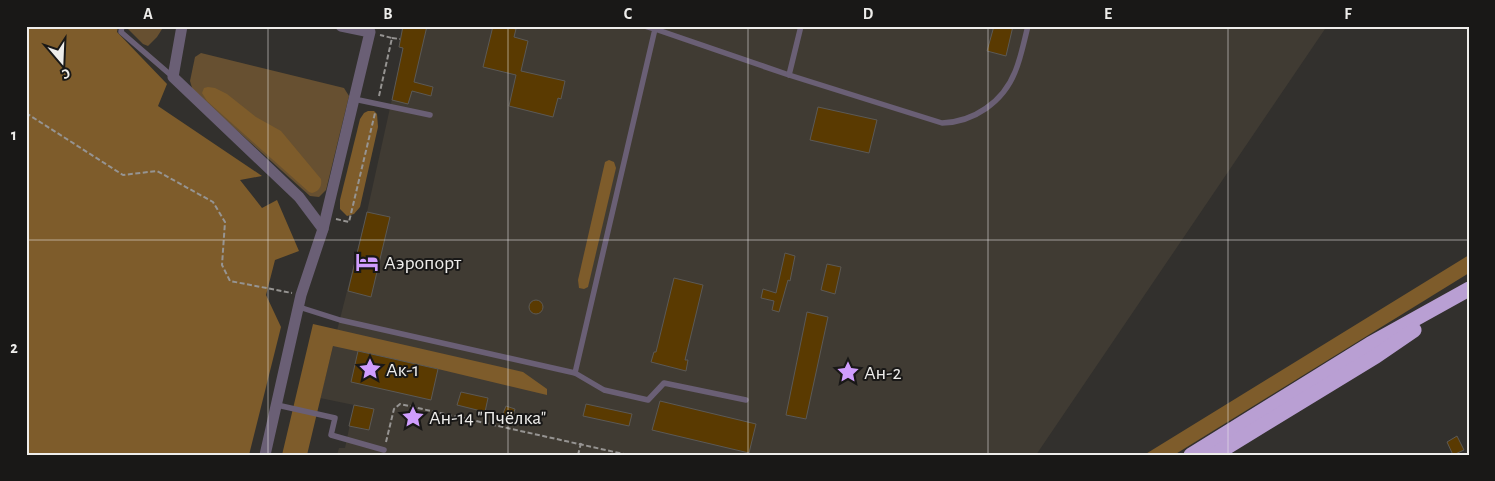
<svg xmlns="http://www.w3.org/2000/svg" width="1495" height="481" font-family="'Alegreya Sans',sans-serif">
  <rect width="100%" height="100%" fill="#32302d"/>
  <polygon fill="#403b33" points="409,26 1327,26 1036,455 337,455 339,448 345,448 354,405 320,398 367,212 403,49 399,47 403,30"/>
  <g fill="#675031">
    <polygon points="128,26 164,26 157,37 148,46 143,44 128,29"/>
    <polygon points="201,53 344,88 349,96 326,190 319,197 310,196 193,91 190,81 195,57"/>
  </g>
  <g fill="#7e5c2b">
    <polygon points="26,26 118,26 117,32 167,84 158,106 262,176 240,180 262,208 277,200 299,251 275,260 266,295 281,327 249,455 26,455"/>
    <path d="M208 87 215 88 227 94 256 117 281 131 321 179C322 186 320 191 312 193L309 192 207 101 202 93 204 88Z"/>
    <polygon points="368,111 374,111 377,114 378,127 360,207 354,214 347,216 340,209 340,200 360,119 364,113"/>
    <polygon points="609,160 614,162 616,168 588,287 584,289 579,288 578,280 605,162"/>
    <polygon points="1469,255 1469,273 1174,455 1144,455"/>
    <polygon points="313,324 523,372 547,389 547,395 438,369 333,346 307,455 282,455"/>
  </g>
  <g fill="#5a3a01" stroke="#5b5956">
    <polygon points="403,26 427,26 414,82 433,87 431,96 412,91 408,104 392,100 403,48 399,47"/>
    <polygon points="493,26 503,26 516,29 514,37 528,41 521,71 565,81 561,99 558,98 553,117 509,106 516,75 483,67"/>
    <polygon points="994,26 1013,26 1006,56 987,51"/>
    <polygon points="818,107 877,120 869,153 810,140"/>
    <polygon points="367,212 390,217 371,297 348,291"/>
    <polygon points="785,253 795,256 790,281 788,280 779,312 772,310 774,301 761,298 763,289 776,293"/>
    <polygon points="827,264 841,267 835,294 821,290"/>
    <polygon points="674,278 703,285 685,360 688,360 686,371 651,362 654,352 656,352"/>
    <circle cx="536" cy="307" r="7"/>
    <polygon points="807,312 828,317 806,419 786,415"/>
    <polygon points="358,351 438,369 431,400 351,382"/>
    <polygon points="461,392 488,398 485,412 457,405"/>
    <polygon points="660,401 756,424 749,453 652,430"/>
    <polygon points="586,404 632,414 629,426 583,416"/>
    <polygon points="354,405 374,409 369,430 349,426"/>
    <polygon points="506,406 515,409 511,422 501,418"/>
    <polygon points="1457,436 1464,450 1453,455 1447,442"/>
  </g>
  <g fill="none" stroke-linecap="round" stroke-linejoin="round">
    <g stroke="#969492" stroke-width="2" stroke-dasharray="5 2.5" stroke-linecap="butt">
      <polyline points="392,38 400,39"/>
      <polyline points="379,96 392,38 380,35"/>
      <polyline points="26,113 123,175 157,171 213,202 225,222 222,265 230,281 292,293"/>
      <polyline points="336,219 349,222 375,113"/>
      <polyline points="386,442 394,409 400,404 628,455"/>
      <polyline points="578,455 581,443"/>
    </g>
    <g stroke="#6a5f75" stroke-width="5.5">
      <polyline points="122,26 121,32 173,77"/>
      <polyline points="645,26 655,29 575,373 604,390 648,400 664,383 746,400"/>
      <path d="M656 26 655 29 789 75 942 123C974 122 1003 102 1015 72 1021 58 1024 41 1028 26"/>
      <polyline points="789,75 801,26"/>
      <polyline points="354,99 430,115"/>
      <polyline points="299,307 340,320 575,373"/>
      <polyline points="277,405 335,418 331,435 384,450"/>
    </g>
    <g stroke="#6a5f75" stroke-width="11">
      <polyline points="182,26 173,77 299,197 323,229"/>
      <polyline points="265,455 301,295 323,229 370,32 341,26"/>
    </g>
    <g stroke="#b99fd3" stroke-width="15">
      <polyline points="1191,455 1370,344 1469,289"/>
      <polyline points="1214,455 1376,356 1414,330"/>
    </g>
  </g>
  <path fill="none" stroke="#eeedeb" stroke-width="1" stroke-opacity="0.55" d="M268 26V455M508 26V455M748 26V455M988 26V455M1228 26V455M26 240H1469"/>
  <defs>
    <symbol id="hotel-bare" viewBox="-9 -9 18 18"><path d="M-6-4.5h1.5V1H6V5H4.5V3h-9V5H-6ZM-4 0a1.8 1.8 0 1 1 3.6 0ZM.5 0V-2.5h3Q6-2.5 6 0Z" fill="#d09dfe" stroke="#191817" stroke-width="2.5" paint-order="stroke"/></symbol>
    <symbol id="sight-bare" viewBox="-9 -9 18 18"><path d="M0-6L1.8-2.2L6-1.7L2.9 1.2L3.7 5.4L0 3.3L-3.7 5.4L-2.9 1.2L-6-1.7L-1.8-2.2Z" fill="#d09dfe" stroke="#191817" stroke-width="2.5" paint-order="stroke"/></symbol>
  </defs>
  <g fill-rule="evenodd">
    <use href="#hotel-bare" x="351" y="246" width="32" height="32"/>
    <use href="#sight-bare" x="354" y="353" width="32" height="32"/>
    <use href="#sight-bare" x="832" y="356" width="32" height="32"/>
    <use href="#sight-bare" x="397" y="401" width="32" height="32"/>
  </g>
  <g text-anchor="middle" stroke-width="4" stroke-linejoin="round" paint-order="stroke">
    <g font-size="20" fill="#eeedeb" stroke="#191817" text-anchor="start">
      <text x="384" y="269">Аэропорт</text>
      <text x="386" y="376">Ак-1</text>
      <text x="864" y="379">Ан-2</text>
      <text x="429" y="424">Ан-14 "Пчёлка"</text>
    </g>
  </g>
  <rect width="1495" height="481" fill="none" stroke="#191817" stroke-width="55"/>
  <g transform="translate(62 62) rotate(161)" stroke="#191817" stroke-width="4" paint-order="stroke">
  <path d="M0-4L9 19L0 12L-9 19Z" fill="#eeedeb"/>
  <text y="-8" font-size="14" font-weight="bold" text-anchor="middle" fill="#eeedeb">С</text>
  </g>
  <rect x="28" y="28" width="1440" height="426" fill="none" stroke="#eeedeb" stroke-width="2"/>
  <g font-size="16" text-anchor="middle" font-weight="bold" fill="#eeedeb">
    <text x="148" y="19">A</text>
    <text x="388" y="19">B</text>
    <text x="628" y="19">C</text>
    <text x="868" y="19">D</text>
    <text x="1108" y="19">E</text>
    <text x="1348" y="19">F</text>
    <text x="14" y="140">1</text>
    <text x="14" y="353">2</text>
  </g>
</svg>
